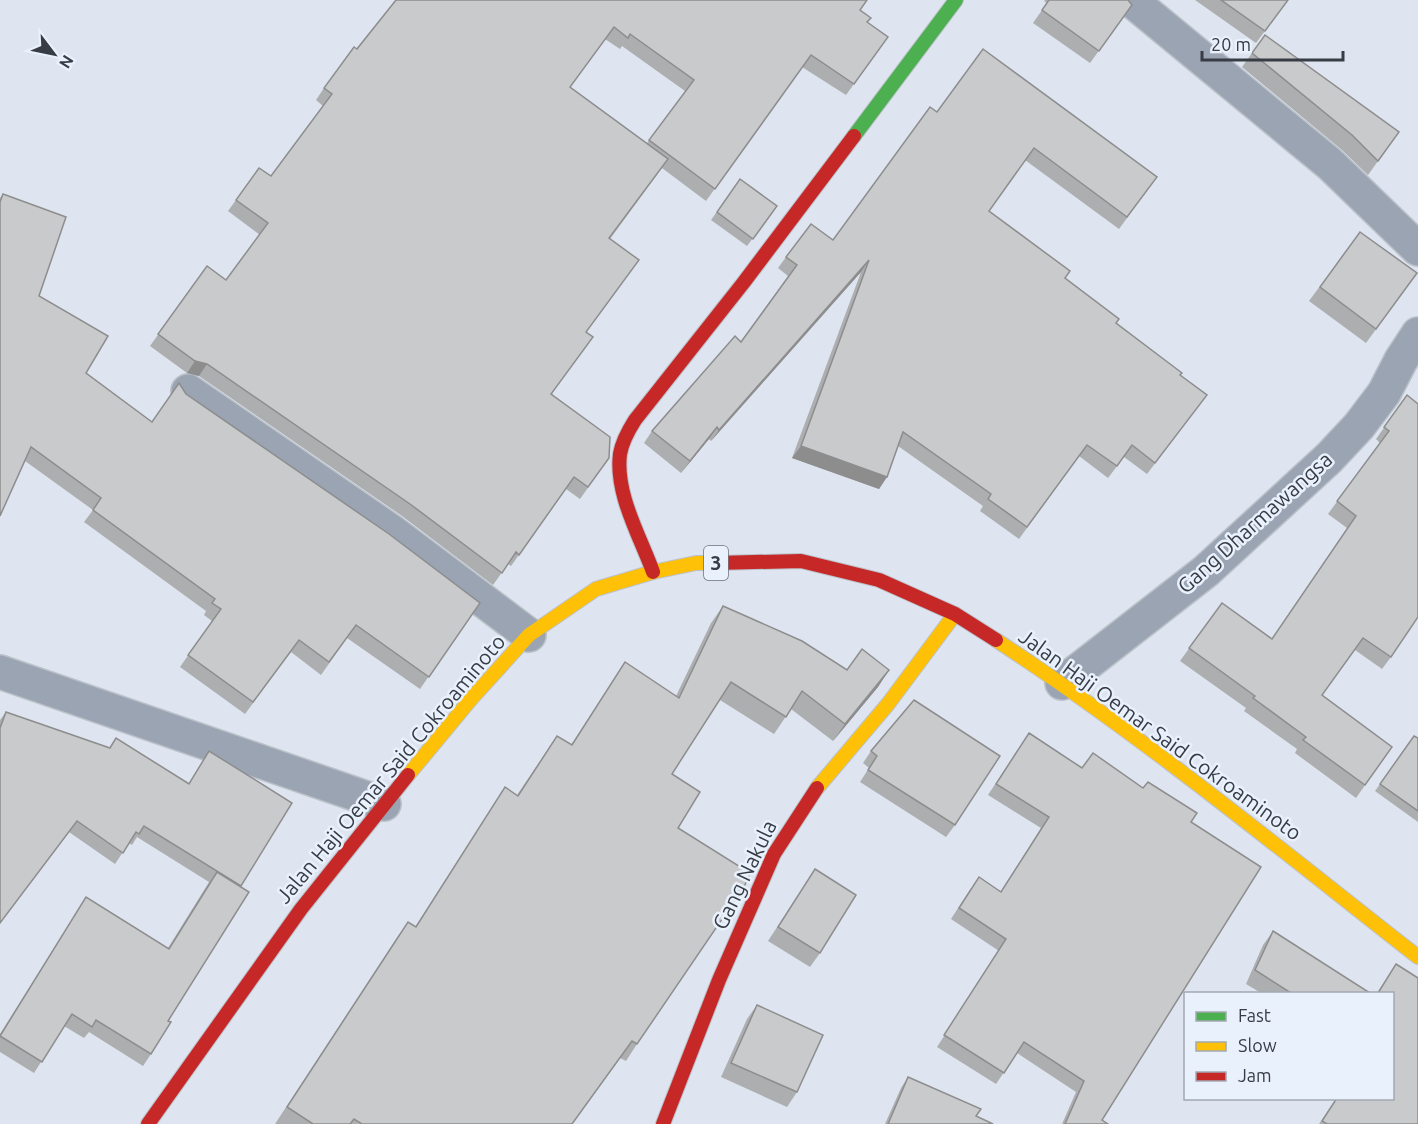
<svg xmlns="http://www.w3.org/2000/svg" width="1418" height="1124" font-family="Ubuntu,sans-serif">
  <rect width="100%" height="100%" fill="#dee5f0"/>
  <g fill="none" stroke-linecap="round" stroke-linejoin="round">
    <defs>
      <g id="street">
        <polyline points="1131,0 1330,164 1418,249"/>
        <polyline points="188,391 391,531 529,635"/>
        <polyline points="0,672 384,804"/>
        <polyline points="1062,683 1206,571 1329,458 1359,426 1384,393 1401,360 1418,334"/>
      </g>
      <polyline id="fast" points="854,136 956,0"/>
      <g id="slow">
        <path d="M996 640C1143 736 1280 849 1418 957"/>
        <polyline points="408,775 471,699 529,635 596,589 653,572 696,563 716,563"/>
        <polyline points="817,788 888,704 955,614"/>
      </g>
      <g id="jam">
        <polyline points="716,563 801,561 879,580 955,614 996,640"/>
        <path d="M653 572C640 536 615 494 620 454 622 442 628 431 635 420L744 282 854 136"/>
        <polyline points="148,1124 301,909 408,775"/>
        <polyline points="663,1124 719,980 774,854 817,788"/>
      </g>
    </defs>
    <use href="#street" stroke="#bbc1c9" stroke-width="36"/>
    <use href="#fast" stroke="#bbc1c9" stroke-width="16"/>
    <use href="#slow" stroke="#bbc1c9" stroke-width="16"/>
    <use href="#jam" stroke="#bbc1c9" stroke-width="16"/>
    <use href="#street" stroke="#9aa4b3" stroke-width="33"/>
    <use href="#fast" stroke="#4caf50" stroke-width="14"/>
    <use href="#slow" stroke="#ffc107" stroke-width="14"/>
    <use href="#jam" stroke="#c62828" stroke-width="14"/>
  </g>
  <g fill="#adaeaf" fill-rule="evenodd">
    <path d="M396 0 860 10 867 22 888 37 846 95 802 67 706 201 662 168 610 239 586 332 552 394 609 458 580 499 566 489 511 566 508 564 493 585 402 516 199 376 187 373 150 346 207 266 226 280 260 235 228 211 259 168 271 176 323 106 316 100 324 88ZM605 39 620 49 622 46 685 91 647 143 570 87Z"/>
    <polygon points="1045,0 1128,0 1132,5 1090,63 1033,23 1047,3 1044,1"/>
    <polygon points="1195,0 1288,0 1256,43"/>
    <polygon points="1252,53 1399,132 1368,175 1342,150 1242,67"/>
    <polygon points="937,112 1157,177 1119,229 1025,160 989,211 1116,323 1180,375 1198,407 1147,474 1124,457 1108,478 1079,456 1019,539 980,511 983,506 898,446 887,477 879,489 792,458 861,272 711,441 709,439 681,473 644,443 652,431 741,342 788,276 778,268 786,257 833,240"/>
    <polygon points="740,179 777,206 747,246 711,220"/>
    <polygon points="3,194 39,296 86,373 152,422 186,394 480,603 420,689 347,638 321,675 291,652 245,714 180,667 212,621 204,615 206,611 84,522 93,510 25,461 0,516 0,198"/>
    <polygon points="1360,232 1417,273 1366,343 1309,301"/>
    <polygon points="1407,395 1391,657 1382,669 1355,650 1322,695 1392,747 1356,798 1295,753 1297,749 1244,711 1246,708 1180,661 1222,603 1272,639 1347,528 1328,514 1380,443 1376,439"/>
    <polygon points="723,606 847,670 889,670 878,687 833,741 791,709 774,734 720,700 672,774 678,828 637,1044 626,1061 620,1058 572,1124 275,1124 396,939 408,922 415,927 505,787 517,795 557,736 571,745 625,662 676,696 711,623"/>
    <polygon points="914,700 955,825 946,837 860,782 869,768 863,763 871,751"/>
    <polygon points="6,712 109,748 116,738 189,783 209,751 240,887 151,1054 143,1066 89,1032 84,1038 64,1026 34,1073 0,1052 0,1034 86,897 168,948 209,882 137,837 132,845 129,843 115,864 69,832 0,923 0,720"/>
    <polygon points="1029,733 1082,768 1191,822 1102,1120 1108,1124 1062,1124 1076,1092 1017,1053 996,1084 937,1047 999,951 951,919 971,888 1001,891 1041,828 988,795"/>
    <polygon points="1414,736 1418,738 1418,822 1375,791"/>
    <polygon points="815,869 820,953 810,967 768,941"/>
    <polygon points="1273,931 1370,993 1261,993 1246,984 1263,945"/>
    <polygon points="1396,964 1418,1124 1319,1124 1335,1100 1333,1098 1392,1098 1392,993 1377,993"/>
    <polygon points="757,1005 797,1092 787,1107 721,1077 747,1019"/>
    <polygon points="908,1077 976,1116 993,1124 885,1124 901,1088"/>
  </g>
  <g fill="#8d8d8e">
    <polygon points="869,260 861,272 711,441 719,430"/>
    <polygon points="195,361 207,364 199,376 187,373"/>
    <polygon points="717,427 709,439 681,473 690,461"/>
    <polygon points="801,446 887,477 879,489 792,458"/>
    <polygon points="889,670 878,687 833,741 845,724"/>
  </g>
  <g fill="#c9cacb" stroke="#8d8d8e" stroke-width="1.5">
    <polygon points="396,0 867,0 860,10 871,18 867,22 888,37 854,84 811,55 715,189 649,140 694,80 630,34 628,38 614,27 570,87 668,159 609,238 639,260 586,332 593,337 551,394 610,437 609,458 588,487 574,477 519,555 516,552 502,573 410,504 207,364 195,361 158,334 207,266 226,280 268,223 236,200 259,168 271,176 332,94 324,88 354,47 357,49"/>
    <polygon points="1049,0 1128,0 1132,5 1099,51 1042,10"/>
    <polygon points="1221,0 1288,0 1265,31"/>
    <polygon points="1265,35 1399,132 1378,161 1352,135 1252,53"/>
    <polygon points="983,49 1157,177 1127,217 1034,148 989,211 1070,271 1065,278 1119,319 1116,323 1182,373 1180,375 1207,395 1155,463 1132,445 1117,466 1087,445 1027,527 988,499 991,494 903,432 887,477 801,446 869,260 719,430 717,427 690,461 652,431 735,336 741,342 797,265 786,257 811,224 833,240 930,107 937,112"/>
    <polygon points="740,179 777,206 753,239 717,212"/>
    <polygon points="3,194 66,217 39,296 108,336 86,373 152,422 179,383 186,394 389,534 480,603 429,677 356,625 329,662 299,640 253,702 188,655 221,609 212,603 215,599 93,510 101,498 31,447 0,516 0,202"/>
    <polygon points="1360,232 1417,273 1376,329 1320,287"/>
    <polygon points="1407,395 1418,404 1418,617 1391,657 1363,638 1322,695 1392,747 1365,785 1303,740 1306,737 1253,698 1255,696 1189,648 1222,603 1272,639 1356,516 1337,501 1389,431 1384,427"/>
    <polygon points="723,606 802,641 847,670 862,649 889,670 845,724 802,691 786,717 731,682 672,774 700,792 678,828 750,873 744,887 637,1044 632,1041 572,1124 362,1124 354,1119 350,1124 313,1124 287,1107 408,922 416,927 505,787 518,796 557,736 572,745 625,662 679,698"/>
    <polygon points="914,700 1000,756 955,825 868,770 877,756 871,751"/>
    <polygon points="6,712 110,748 116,738 189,784 209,751 292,803 241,886 144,826 139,834 136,832 123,853 77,821 0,923 0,728"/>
    <polygon points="1029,733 1082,768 1093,753 1143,788 1148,782 1197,813 1191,822 1261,867 1102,1120 1108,1124 1065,1124 1084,1081 1024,1042 1004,1073 944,1035 1006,939 959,908 979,877 1001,892 1049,817 996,784"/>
    <polygon points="1414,736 1418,738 1418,811 1380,784"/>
    <polygon points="815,869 856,895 820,953 778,927"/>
    <polygon points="217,872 249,892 168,1021 171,1022 151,1054 96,1020 92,1027 72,1014 42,1062 0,1036 86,897 169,949"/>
    <polygon points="1273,931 1370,993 1291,993 1255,970"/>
    <polygon points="1396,964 1418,978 1418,1124 1327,1124 1322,1121 1337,1098 1392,1098 1392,993 1378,993"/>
    <polygon points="757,1005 823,1035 797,1092 731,1063"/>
    <polygon points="908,1077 981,1109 976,1116 993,1124 888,1124"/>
  </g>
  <g text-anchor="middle" stroke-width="5" stroke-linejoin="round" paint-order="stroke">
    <rect fill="#e9f1fd" stroke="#6d737c" stroke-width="1.5" x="704" y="546" width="24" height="34" rx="4.5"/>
    <g font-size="20" font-weight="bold" fill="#383d45">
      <text x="716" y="570">3</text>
    </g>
    <g font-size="21" fill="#383d45" stroke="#e9f1fd">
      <text transform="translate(1255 523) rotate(-42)" y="7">Gang Dharmawangsa</text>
      <text transform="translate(1160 735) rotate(36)" y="7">Jalan Haji Oemar Said Cokroaminoto</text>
      <text transform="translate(391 769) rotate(-50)" y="7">Jalan Haji Oemar Said Cokroaminoto</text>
      <text transform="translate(745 875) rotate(-64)" y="7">Gang Nakula</text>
    </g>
  </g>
  <rect x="1184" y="992" width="210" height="108" fill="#e9f1fd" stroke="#a2a9b3" stroke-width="1.5"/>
  <rect x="1196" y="1012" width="30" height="9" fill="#4caf50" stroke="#a2a9b3" stroke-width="1.5"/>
  <text x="1238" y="1022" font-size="18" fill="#383d45">Fast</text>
  <rect x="1196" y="1042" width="30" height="9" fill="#ffc107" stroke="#a2a9b3" stroke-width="1.5"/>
  <text x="1238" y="1052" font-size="18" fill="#383d45">Slow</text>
  <rect x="1196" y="1072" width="30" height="9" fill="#c62828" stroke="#a2a9b3" stroke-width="1.5"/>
  <text x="1238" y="1082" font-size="18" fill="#383d45">Jam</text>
  <g transform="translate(54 54) rotate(122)" stroke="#e9f1fd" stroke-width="4.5" paint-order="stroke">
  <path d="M0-4.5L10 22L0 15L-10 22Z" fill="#383d45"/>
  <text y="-9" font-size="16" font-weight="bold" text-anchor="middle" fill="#383d45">N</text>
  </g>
  <path d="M1202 51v9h141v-9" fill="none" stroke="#383d45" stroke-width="3"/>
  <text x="1211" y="51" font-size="18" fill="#383d45" stroke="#e9f1fd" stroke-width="4.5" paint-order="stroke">20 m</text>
</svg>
